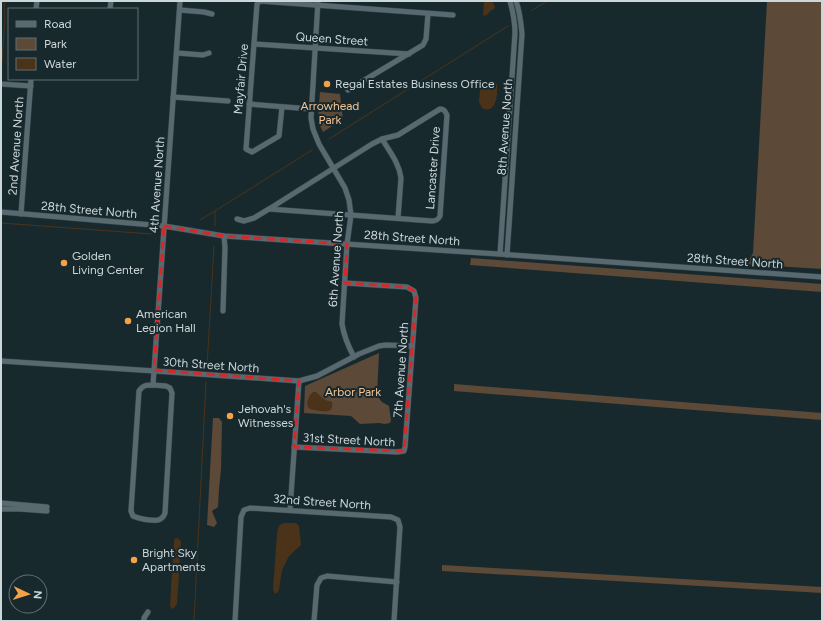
<svg xmlns="http://www.w3.org/2000/svg" width="823" height="622" font-family="Figtree,sans-serif">
  <rect width="100%" height="100%" fill="#18292e"/>
  <g fill="#5c4938">
    <polygon points="767,1 822,1 822,269 743,264 749,260 753,253"/>
    <path d="M320 92 340 94 343 119 323 132C316 120 319 106 320 92Z"/>
    <polygon points="471,258 822,284 822,292 470,265"/>
    <polygon points="379,353 377,396 382,402 389,406 391,420 390,423 385,424 379,423 360,424 351,416 304,413 305,386"/>
    <polygon points="454,384 822,413 822,420 454,391"/>
    <polygon points="213,418 219,418 222,422 221,469 219,489 218,507 212,511 217,523 214,527 207,525"/>
    <polygon points="442,565 822,587 822,593 442,571"/>
  </g>
  <g fill="#4b331a">
    <polygon points="484,1 492,1 495,7 494,9 490,11 487,15 483,16"/>
    <path d="M490 81H493L497 84C498 94 496 115 482 108L479 102 480 89 482 84 484 82Z"/>
    <path d="M313 392H316C322 398 324 400 332 402 334 412 327 412 320 411 317 410 312 410 310 409 304 405 309 395 313 392Z"/>
    <path d="M284 523H296L299 526 301 545 289 556 282 570 279 589 278 592 275 594 274 592 273 589 277 535C278 530 277 525 284 523Z"/>
    <polygon points="176,538 179,539 181,542 177,604 174,608 172,609 170,606 174,540"/>
  </g>
  <g fill="none" stroke-linecap="round" stroke-linejoin="round">
    <g stroke="#4b331a" stroke-width="1">
      <polyline points="531,11 547,1"/>
      <polyline points="1,76 5,18 4,1"/>
      <polyline points="329,139 508,26"/>
      <polyline points="200,220 215,211 312,150"/>
      <polyline points="1,223 151,234"/>
      <polyline points="215,226 215,211"/>
      <polyline points="207,367 214,246"/>
      <polyline points="194,621 206,382"/>
    </g>
    <defs>
      <g id="minor">
        <path d="M318 1 311 118 313 129 319 144 345 188 349 200 351 215 347 244 342 324C344 336 348 346 354 357"/>
        <polyline points="36,9 37,1"/>
        <polyline points="110,9 111,1"/>
        <polyline points="180,10 204,12 212,14"/>
        <polyline points="254,44 409,54"/>
        <polyline points="177,53 203,55 209,53"/>
        <polyline points="1,84 31,86"/>
        <polyline points="348,90 423,45 426,39 428,14"/>
        <polyline points="173,97 228,101"/>
        <polyline points="249,104 311,109"/>
        <polyline points="282,107 279,136 252,152 246,149 257,4 260,1 453,15"/>
        <path d="M440 109C444 109 445 111 447 115L440 216C438 220 436 221 432 221L269 209 372 144 382 139 398 135Z"/>
        <path d="M382 139C390 152 399 163 401 178L398 218"/>
        <polyline points="1,212 164,226 224,236 512,255 822,277"/>
        <polyline points="21,214 31,79"/>
        <polyline points="237,219 244,221 254,218 269,209"/>
        <path d="M500 254 515 33C515 22 513 12 510 1"/>
        <path d="M507 255 522 34C521 22 520 12 516 1"/>
        <polyline points="223,311 225,248 224,236"/>
        <path d="M1 361C100 367 200 374 299 381L317 376 359 354 379 346 386 345 412 346"/>
        <path d="M153 385 166 386 170 388 172 393 165 513C164 516 162 519 158 520 151 521 139 519 133 516L131 511 139 391C143 385 146 385 153 385L180 1"/>
        <polyline points="294,447 397,452 404,451 405,447 416,298 414,291 407,287 345,283"/>
        <polyline points="1,503 47,507"/>
        <polyline points="1,509 20,509 47,511"/>
        <polyline points="290,510 299,381"/>
        <polyline points="144,621 144,618 148,612"/>
        <polyline points="235,621 241,517 244,510 250,508 391,517 398,520 400,527 394,621"/>
        <polyline points="314,621 317,585 321,578 327,576 397,582"/>
      </g>
    </defs>
    <use href="#minor" stroke="#35454a" stroke-width="6"/>
    <use href="#minor" stroke="#58696f" stroke-width="5"/>
  </g>
  <path fill="none" stroke="#d62828" stroke-width="3" stroke-dasharray="8 5" stroke-linejoin="round" d="M164 226 224 236 347 244 345 283 407 287 414 291 416 298 404 451 294 447 299 381 154 370Z"/>
  <g fill="#f5a246" stroke="#18292e" stroke-width="1.5">
    <circle cx="327" cy="84" r="4"/>
    <circle cx="64" cy="263" r="4"/>
    <circle cx="128" cy="321" r="4"/>
    <circle cx="230" cy="416" r="4"/>
    <circle cx="134" cy="560" r="4"/>
  </g>
  <g text-anchor="middle" stroke-width="4" stroke-linejoin="round" paint-order="stroke">
    <g font-size="12" fill="#ccd7da" stroke="#18292e">
      <text transform="translate(332 39) rotate(4)" y="4">Queen Street</text>
      <text transform="translate(241 79) rotate(-85)" y="4">Mayfair Drive</text>
      <text transform="translate(505 127) rotate(-86)" y="4">8th Avenue North</text>
      <text transform="translate(16 146) rotate(-86)" y="4">2nd Avenue North</text>
      <text transform="translate(433 168) rotate(-86)" y="4">Lancaster Drive</text>
      <text transform="translate(157 185) rotate(-86)" y="4">4th Avenue North</text>
      <text transform="translate(89 210) rotate(5)" y="4">28th Street North</text>
      <text transform="translate(412 238) rotate(4)" y="4">28th Street North</text>
      <text transform="translate(336 259) rotate(-86)" y="4">6th Avenue North</text>
      <text transform="translate(735 261) rotate(4)" y="4">28th Street North</text>
      <text transform="translate(211 365) rotate(4)" y="4">30th Street North</text>
      <text transform="translate(401 370) rotate(-86)" y="4">7th Avenue North</text>
      <text transform="translate(349 440) rotate(3)" y="4">31st Street North</text>
      <text transform="translate(322 502) rotate(4)" y="4">32nd Street North</text>
    </g>
    <g font-size="12" fill="#ccd7da" stroke="#18292e" text-anchor="start">
      <text x="335" y="88">Regal Estates Business Office</text>
      <text x="72" y="260">Golden<tspan x="72" dy="14">Living Center</tspan></text>
      <text x="136" y="318">American<tspan x="136" dy="14">Legion Hall</tspan></text>
      <text x="238" y="413">Jehovah's<tspan x="238" dy="14">Witnesses</tspan></text>
      <text x="142" y="557">Bright Sky<tspan x="142" dy="14">Apartments</tspan></text>
    </g>
    <g font-size="12" fill="#f2c395" stroke="#18292e">
      <text x="330" y="110">Arrowhead<tspan x="330" dy="14">Park</tspan></text>
      <text x="353" y="396">Arbor Park</text>
    </g>
  </g>
  <rect width="823" height="622" fill="none" stroke="#ccd7da" stroke-width="4"/>
  <rect x="8" y="8" width="130" height="72" fill="#18292e" stroke="#606f73"/>
  <rect x="16" y="21" width="20" height="6" fill="#58696f" stroke="#606f73"/>
  <text x="44" y="28" font-size="12" fill="#ccd7da">Road</text>
  <rect x="16" y="38" width="20" height="12" fill="#5c4938" stroke="#606f73"/>
  <text x="44" y="48" font-size="12" fill="#ccd7da">Park</text>
  <rect x="16" y="58" width="20" height="12" fill="#4b331a" stroke="#606f73"/>
  <text x="44" y="68" font-size="12" fill="#ccd7da">Water</text>
  <g transform="translate(28 594) rotate(94)"><circle r="19" fill="#18292e" stroke="#606f73"/>
  <path d="M0-3L7 15L0 10L-7 15Z" fill="#f5a246"/>
  <text y="-6" font-size="11" font-weight="bold" text-anchor="middle" fill="#ccd7da">N</text>
  </g>
</svg>
